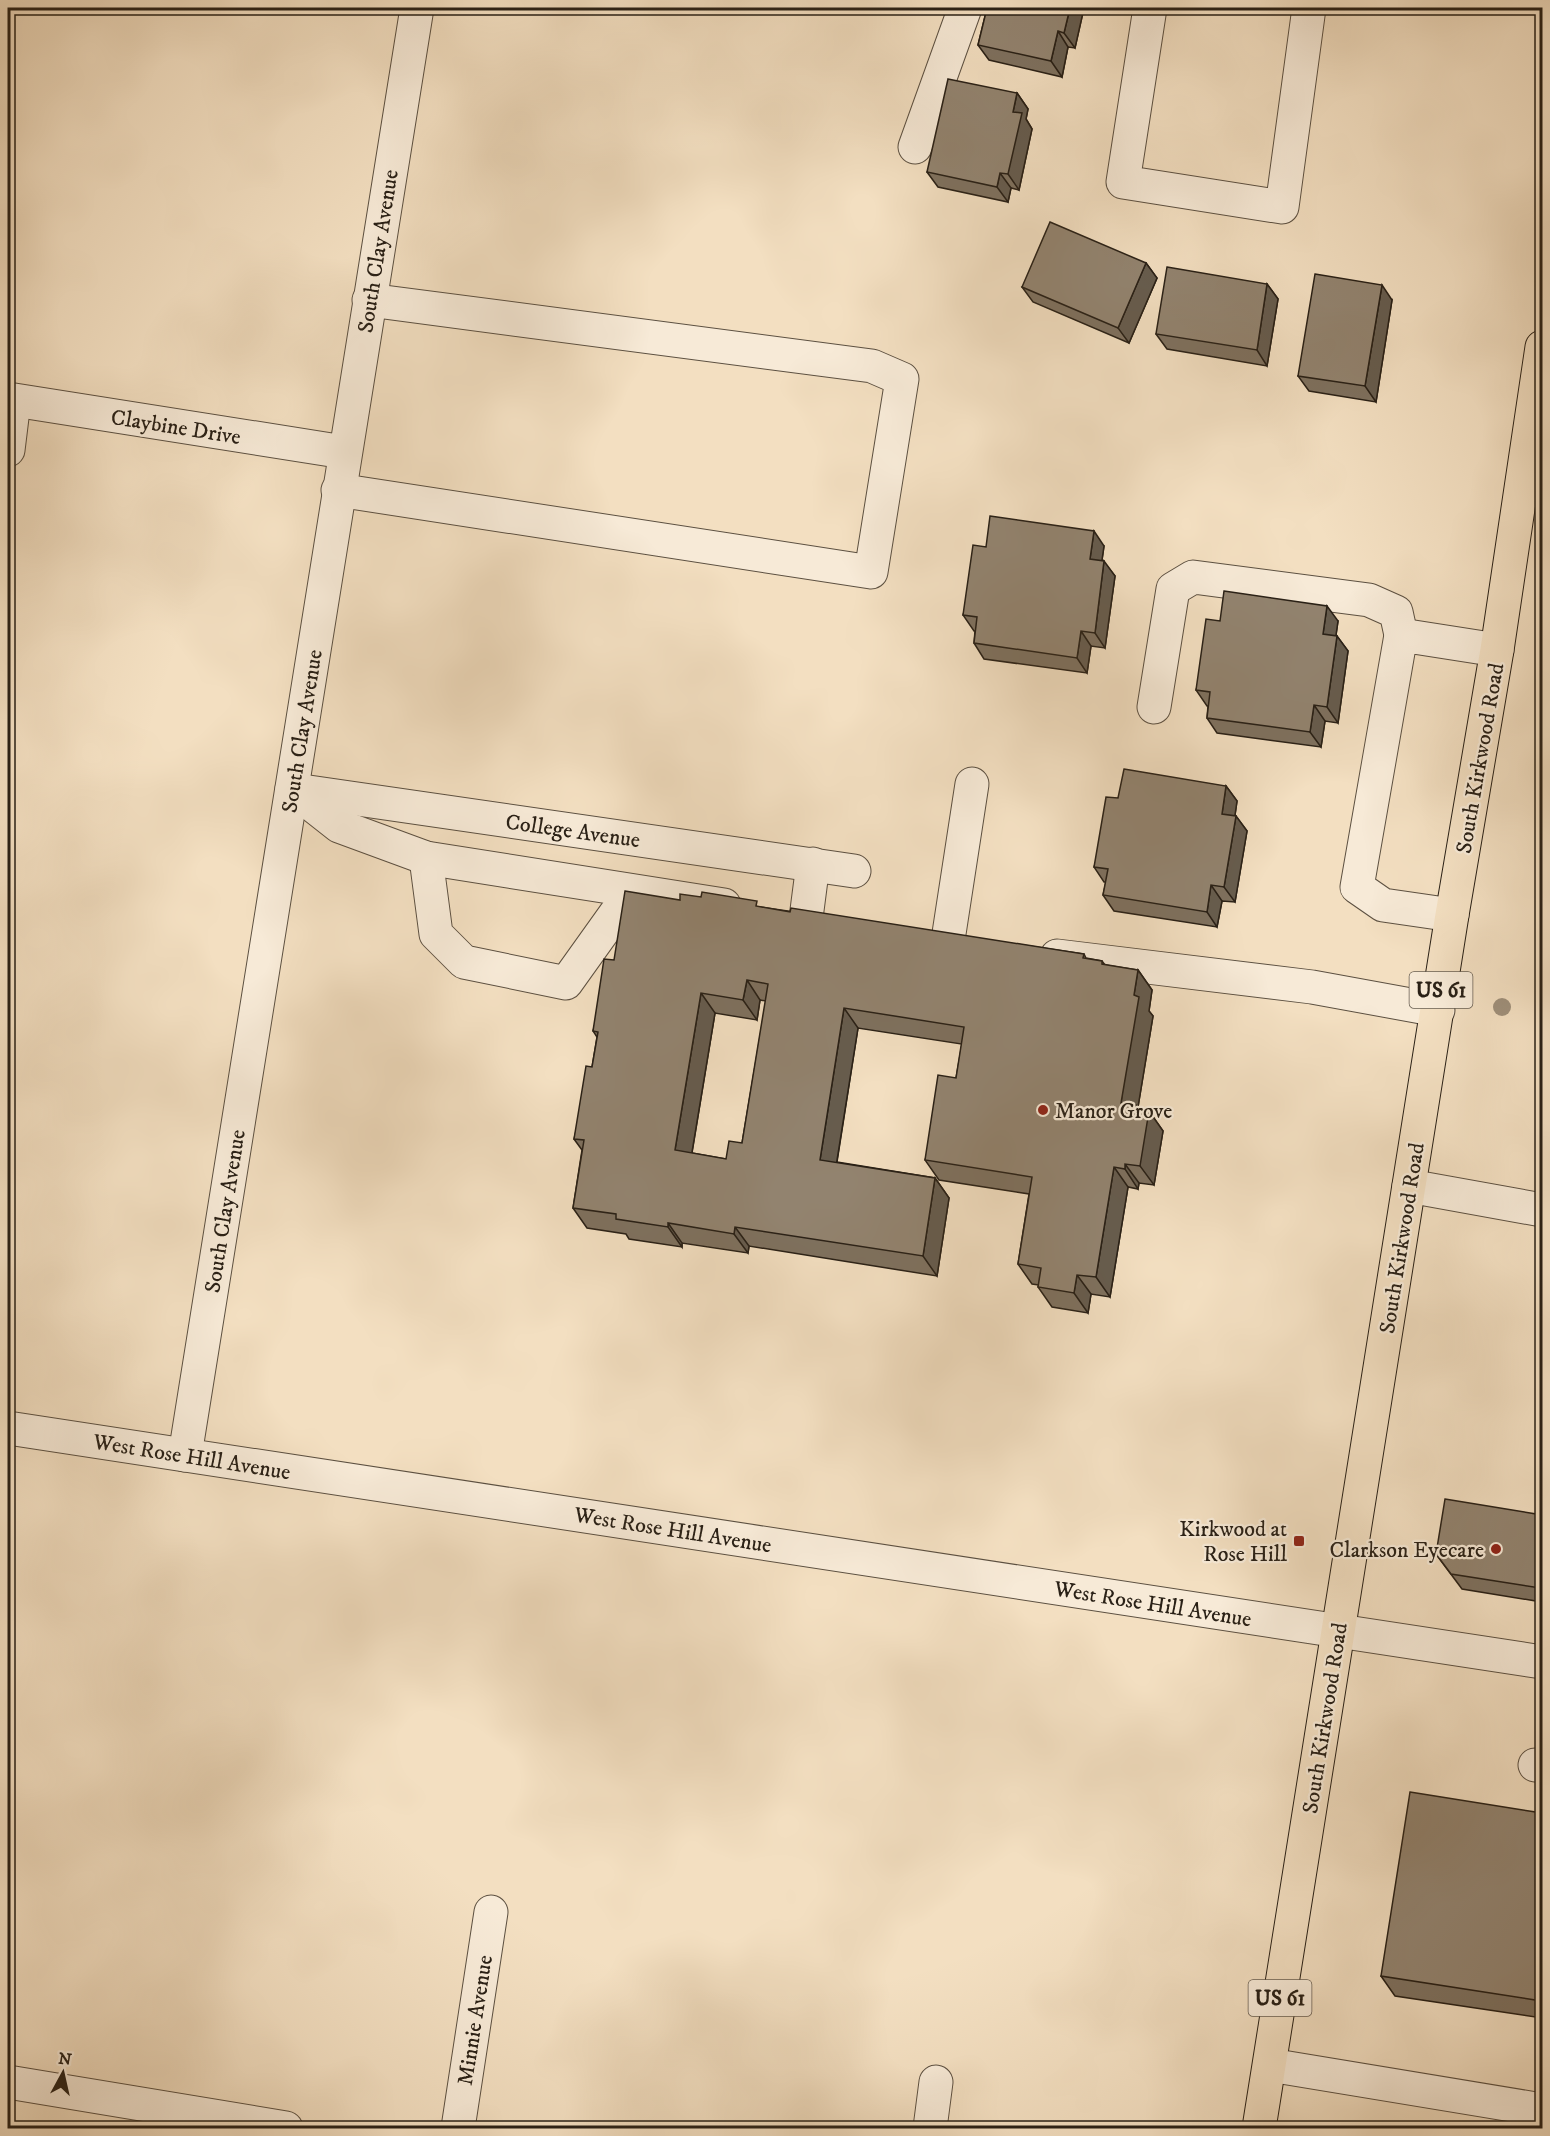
<svg xmlns="http://www.w3.org/2000/svg" width="1550" height="2136" font-family="'IM FELL DW Pica',serif">
  <rect width="100%" height="100%" fill="#f3dfc1"/>
  <filter id="stains"><feTurbulence type="fractalNoise" baseFrequency=".00333" numOctaves="4"/><feColorMatrix values="0 0 0 0 .2 0 0 0 0 .09 0 0 0 0 .02 0 0 0 .5 -.17"/></filter>
  <radialGradient id="worn" r=".72"><stop offset=".6" stop-color="#630" stop-opacity="0"/><stop offset="1" stop-color="#630" stop-opacity=".3"/></radialGradient>
  <g fill="none" stroke-linecap="round" stroke-linejoin="round">
    <defs>
      <g id="minor">
        <polyline points="1150,8 1123,182 1282,207 1309,8"/>
        <polyline points="915,147 965,8"/>
        <polyline points="8,399 344,452"/>
        <polyline points="8,450 14,401"/>
        <polyline points="338,490 871,572 902,379 872,366 369,300"/>
        <polyline points="1154,707 1173,589 1193,577 1369,600 1396,612 1401,635"/>
        <polyline points="292,789 339,826 426,858 724,905"/>
        <polyline points="295,790 854,871"/>
        <polyline points="426,858 436,934 464,962 566,983 631,892"/>
        <polyline points="1452,915 1383,905 1357,887 1401,635 1497,650"/>
        <polyline points="806,918 813,864"/>
        <polyline points="948,940 972,784"/>
        <polyline points="1057,956 1312,987 1438,1010"/>
        <polyline points="1409,1186 1542,1210"/>
        <polyline points="8,1428 1542,1662"/>
        <polyline points="185,1455 417,8"/>
        <polyline points="1535,1765 1542,1766"/>
        <polyline points="1270,2065 1542,2110"/>
        <polyline points="8,2082 286,2128"/>
        <polyline points="458,2128 491,1912"/>
        <polyline points="930,2128 936,2082"/>
      </g>
      <polyline id="major" points="1259,2128 1452,915 1497,650 1542,347"/>
    </defs>
    <use href="#minor" stroke="#5c5041" stroke-width="35"/>
    <use href="#major" stroke="#292016" stroke-width="35"/>
    <use href="#minor" stroke="#f7ead7" stroke-width="33"/>
    <use href="#major" stroke="#f3dfc1" stroke-width="33"/>
  </g>
  <circle fill="#9f907b" cx="1502" cy="1007" r="9"/>
  <g fill="#7e715f" stroke="#292016" stroke-width="1.5" fill-rule="evenodd">
    <polygon points="987,8 1084,8 1075,48 1068,47 1062,77 989,60 978,45"/>
    <polygon points="1017,93 1028,109 1026,119 1032,129 1019,190 1011,188 1008,202 938,187 927,172"/>
    <polygon points="1146,263 1157,278 1129,343 1033,302 1022,287"/>
    <polygon points="1267,284 1278,299 1267,366 1167,349 1156,334"/>
    <polygon points="1392,300 1376,402 1309,391 1298,376"/>
    <polygon points="1104,546 1102,560 1115,576 1105,648 1091,646 1087,673 984,659 974,643 975,631 974,631 963,615 986,547"/>
    <polygon points="1220,621 1338,621 1336,635 1348,651 1338,723 1325,721 1321,747 1217,733 1207,718 1208,706 1207,706 1196,690"/>
    <polygon points="1226,786 1237,801 1235,815 1247,831 1235,902 1222,901 1217,927 1114,911 1103,895 1106,882 1104,882 1094,867 1118,798"/>
    <path d="M680 900 761 907 1084 954 1086 958 1102 961 1105 965 1138 970 1152 990 1149 1011 1153 1016 1138 1107 1140 1110 1149 1111 1163 1131 1154 1185 1139 1183 1138 1189 1128 1187 1110 1297 1091 1294 1088 1313 1052 1307 1038 1287 1039 1285 1032 1284 1018 1264 1029 1194 939 1180 925 1160 956 1078 962 1044 858 1028 837 1162 935 1178 949 1198 937 1276 749 1246 748 1253 682 1243V1247L629 1239 626 1234 587 1228 573 1208 582 1150 574 1139 592 1067 597 1037 593 1031 614 960ZM760 1000 766 1001 742 1143 726 1159 692 1153 715 1013 757 1020Z"/>
    <polygon points="1542,1515 1542,1602 1462,1589 1436,1554"/>
    <polygon points="1542,1813 1542,2018 1395,1996 1381,1976"/>
  </g>
  <g fill="#665c4e" stroke="#292016" stroke-width="1.5">
    <polygon points="1070,8 1084,8 1075,48 1064,33"/>
    <polygon points="1058,31 1068,47 1062,77 1051,61"/>
    <polygon points="1017,93 1028,109 1026,119 1032,129 1019,190 1008,174 1013,112"/>
    <polygon points="1000,173 1011,188 1008,202 997,187"/>
    <polygon points="1146,263 1157,278 1129,343 1118,328"/>
    <polygon points="1267,284 1278,299 1267,366 1257,350"/>
    <polygon points="1382,285 1392,300 1376,402 1365,386"/>
    <polygon points="1094,531 1104,546 1100,574 1090,559"/>
    <polygon points="1104,561 1115,576 1105,648 1095,633"/>
    <polygon points="1327,606 1338,621 1334,649 1323,634"/>
    <polygon points="1081,631 1091,646 1087,673 1077,658"/>
    <polygon points="1337,636 1348,651 1338,723 1327,707"/>
    <polygon points="1314,705 1325,721 1321,747 1310,732"/>
    <polygon points="1226,786 1237,801 1233,829 1222,814"/>
    <polygon points="1236,816 1247,831 1235,902 1224,887"/>
    <polygon points="1211,885 1222,901 1217,927 1207,912"/>
    <polygon points="1138,970 1152,990 1149,1011 1153,1016 1138,1107 1147,1121 1149,1111 1163,1131 1154,1185 1140,1166 1121,1103 1134,995"/>
    <polygon points="747,980 760,1000 757,1020 743,1000"/>
    <polygon points="701,993 715,1013 689,1170 675,1150"/>
    <polygon points="844,1008 858,1028 834,1179 820,1160"/>
    <polygon points="1125,1164 1139,1183 1138,1189 1125,1169"/>
    <polygon points="1114,1167 1128,1187 1110,1297 1096,1277"/>
    <polygon points="935,1178 949,1198 937,1276 923,1256"/>
    <polygon points="668,1223 682,1243 682,1247 668,1227"/>
    <polygon points="735,1227 749,1246 748,1253 734,1234"/>
    <polygon points="1077,1275 1091,1294 1088,1313 1074,1293"/>
  </g>
  <g fill="#92836f" stroke="#292016" stroke-width="1.5" fill-rule="evenodd">
    <polygon points="987,8 1070,8 1064,33 1058,31 1051,61 978,45"/>
    <polygon points="948,79 1017,93 1013,112 1022,113 1008,174 1000,173 997,187 927,172"/>
    <polygon points="1050,222 1146,263 1118,328 1022,287"/>
    <polygon points="1167,267 1267,284 1257,350 1156,334"/>
    <polygon points="1315,274 1382,285 1365,386 1298,376"/>
    <polygon points="990,516 1094,531 1090,559 1104,561 1095,633 1081,631 1077,658 974,643 977,617 963,615 973,545 986,547"/>
    <polygon points="1224,591 1327,606 1323,634 1337,636 1327,707 1314,705 1310,732 1207,718 1210,692 1196,690 1206,619 1220,621"/>
    <polygon points="1124,769 1226,786 1222,814 1236,816 1224,887 1211,885 1207,912 1103,895 1108,869 1094,867 1106,797 1118,798"/>
    <path d="M625 891 680 900V894L701 897 702 892 757 901 756 906 790 912 791 908 1084 954 1083 958 1102 961V964L1138 970 1134 995 1139 997 1121 1103 1136 1105V1109L1149 1111 1140 1166 1125 1164V1169L1114 1167 1096 1277 1077 1275 1074 1293 1038 1287 1041 1268 1018 1264 1032 1177 925 1160 938 1075 956 1078 964 1027 844 1008 820 1160 935 1178 923 1256 735 1227 734 1234 668 1223V1227L616 1219V1214L573 1208 584 1140 574 1139 586 1066 592 1067 598 1032 593 1031 604 959 614 960ZM747 980 768 984 742 1143 729 1141 726 1159 675 1150 701 993 743 1000Z"/>
    <polygon points="1445,1499 1542,1515 1542,1576 1540,1588 1451,1574 1436,1554"/>
    <polygon points="1410,1792 1542,1813 1542,2001 1381,1976"/>
  </g>
  <g fill="#8f2418" stroke="#f7ead7" stroke-width="2">
    <circle cx="1043" cy="1110" r="6"/>
    <rect x="1293" y="1535" width="12" height="12" rx="3"/>
    <circle cx="1496" cy="1549" r="6"/>
  </g>
  <g text-anchor="middle" stroke-width="4.5" stroke-linejoin="round" paint-order="stroke">
    <g fill="#f7ead7" stroke="#675d50" stroke-width="1.5">
      <rect x="1409.5" y="972" width="63" height="36" rx="4.5"/>
      <rect x="1248.5" y="1980" width="63" height="36" rx="4.5"/>
    </g>
    <g font-size="21" font-weight="bold" fill="#292016">
      <text x="1441" y="997">US 61</text>
      <text x="1280" y="2005">US 61</text>
    </g>
    <g font-size="22" fill="#292016" stroke="#f7ead7">
      <text transform="translate(377 251) rotate(-81)" y="8">South Clay Avenue</text>
      <text transform="translate(176 426) rotate(9)" y="8">Claybine Drive</text>
      <text transform="translate(301 731) rotate(-81)" y="8">South Clay Avenue</text>
      <text transform="translate(1479 758) rotate(-80)" y="8">South Kirkwood Road</text>
      <text transform="translate(573 830) rotate(8)" y="8">College Avenue</text>
      <text transform="translate(224 1211) rotate(-81)" y="8">South Clay Avenue</text>
      <text transform="translate(1401 1238) rotate(-81)" y="8">South Kirkwood Road</text>
      <text transform="translate(192 1456) rotate(9)" y="8">West Rose Hill Avenue</text>
      <text transform="translate(673 1529) rotate(9)" y="8">West Rose Hill Avenue</text>
      <text transform="translate(1153 1603) rotate(9)" y="8">West Rose Hill Avenue</text>
      <text transform="translate(1324 1718) rotate(-81)" y="8">South Kirkwood Road</text>
      <text transform="translate(474 2020) rotate(-81)" y="8">Minnie Avenue</text>
    </g>
    <g font-size="22" fill="#292016" stroke="#f7ead7" text-anchor="end">
      <text x="1055" y="1118" text-anchor="start">Manor Grove</text>
      <text x="1287" y="1536">Kirkwood at<tspan x="1287" dy="25">Rose Hill</tspan></text>
      <text x="1484" y="1557">Clarkson Eyecare</text>
    </g>
  </g>
  <rect width="1550" height="2136" fill="none" stroke="#f3dfc1" stroke-width="30"/>
  <rect x="9" y="9" width="1532" height="2118" fill="none" stroke="#292016" stroke-width="3"/>
  <rect x="15" y="15" width="1520" height="2106" fill="none" stroke="#292016" stroke-width="1.5"/>
  <g transform="translate(63 2073) rotate(8)" stroke="#f7ead7" stroke-width="4.5" paint-order="stroke">
  <path d="M0-4.5L10 22L0 15L-10 22Z" fill="#292016"/>
  <text y="-9" font-size="16" font-weight="bold" text-anchor="middle" fill="#292016">N</text>
  </g>
  <rect width="100%" height="100%" filter="url(#stains)"/>
  <rect width="100%" height="100%" fill="url(#worn)"/>
</svg>
